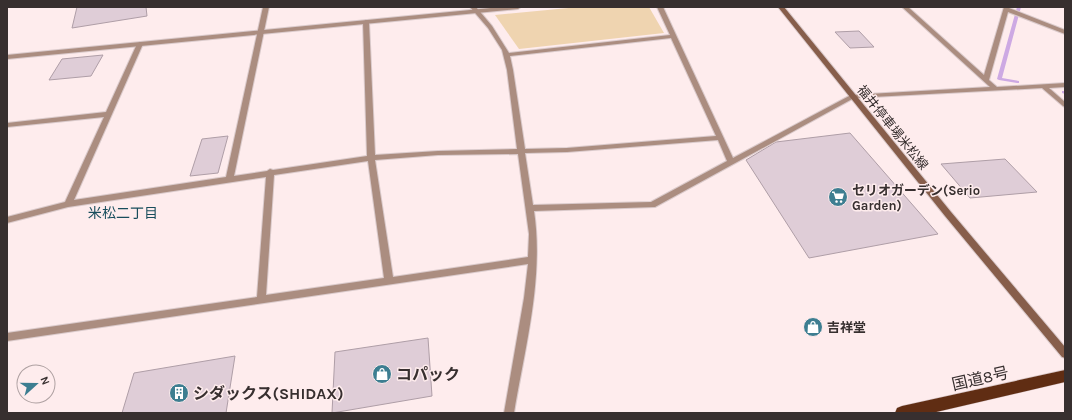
<svg xmlns="http://www.w3.org/2000/svg" width="1072" height="420" font-family="Karla,'Noto Sans JP',sans-serif">
  <rect width="100%" height="100%" fill="#feeced"/>
  <polygon fill="#efd4b0" points="579,7 649,7 664,33 519,49 495,15"/>
  <g fill="none" stroke-linecap="round" stroke-linejoin="round">
    <g fill="#cda9e3" fill-rule="evenodd">
      <polygon points="1017,7 1021,7 1002,78 1019,81 1019,83 1017,83 999,80 997,79"/>
      <polygon points="1062,91 1065,91 1065,94 1062,93"/>
    </g>
  </g>
  <g fill="#dfcdd7" stroke="#af9ea7">
    <polygon points="77,7 146,7 147,16 72,28"/>
    <polygon points="859,31 874,47 850,48 835,32"/>
    <polygon points="103,55 91,76 49,80 62,59"/>
    <polygon points="850,133 938,234 809,258 746,160 776,142"/>
    <polygon points="228,136 218,173 190,176 202,139"/>
    <polygon points="1005,159 1037,192 970,198 941,164"/>
    <polygon points="428,338 432,396 332,413 335,352"/>
    <polygon points="235,356 226,413 122,413 134,373"/>
  </g>
  <g fill="none" stroke-linecap="round" stroke-linejoin="round">
    <defs>
      <path id="minor" d="M263 7H269L234 176 267 171 270 169 273 170 367 156 363 22 366 20 369 22 375 155 438 151 517 149 507 70 502 50 488 28 470 7H476L492 26 509 53 670 35 657 7H663L733 158 851 95 990 87 902 7H908L984 75 1004 7H1010L1009 8 1065 30V34L1008 12 989 80 997 87 1065 83V87L1049 88 1065 102V107L1063 106 1042 88 854 98 655 207 534 211C544 278 525 347 514 413H504L524 298 528 264 7 341V333L257 297 266 177 68 207 7 223V217L65 202 104 117 7 127V123L106 112 137 44 140 42 143 44 74 200 226 177ZM671 38 716 136 567 148 525 149 513 70 510 56ZM718 140 727 161 651 202 533 205 525 153 567 152ZM518 154 529 234 528 257 393 277 375 160 438 155ZM368 161 384 278 266 295 274 175Z"/>
      <polygon id="tertiary" points="501,7 521,7 518,9 7,59 7,55"/>
      <polygon id="secondary" points="778,7 784,7 951,212 1065,347 1065,358 1062,357 945,216"/>
      <polygon id="trunk" points="1065,370 1065,382 932,413 895,413 897,408 902,406"/>
    </defs>
    <use href="#minor" stroke="#dacacb" stroke-width="2"/>
    <use href="#tertiary" stroke="#dacacb" stroke-width="2"/>
    <use href="#secondary" stroke="#dacacb" stroke-width="2"/>
    <use href="#trunk" stroke="#dacacb" stroke-width="1"/>
    <use href="#minor" fill="#ab8d80" fill-rule="evenodd"/>
    <use href="#tertiary" fill="#ab8d80" fill-rule="evenodd"/>
    <use href="#secondary" fill="#875e4b" fill-rule="evenodd"/>
    <use href="#trunk" fill="#602d13" fill-rule="evenodd"/>
  </g>
  <defs>
    <symbol id="supermarket-disc" viewBox="-11 -11 22 22"><circle r="9.5" fill="#3d7e91" stroke="#feeced"/><path d="M-6-5.5h2.5l.6 2H6L4.5 2H-2.5L-4.4-4H-6ZM-1.5 3.2a1.3 1.3 0 1 0 .1 0ZM3 3.2a1.3 1.3 0 1 0 .1 0Z" fill="#fff"/></symbol>
    <symbol id="shop-disc" viewBox="-11 -11 22 22"><circle r="9.5" fill="#3d7e91" stroke="#feeced"/><path d="M-5-2.5h2.3a2.7 3.5 0 0 1 5.4 0H5L5.5 6h-11ZM-1.5-2.5h3a1.5 2.3 0 0 0-3 0Z" fill="#fff"/></symbol>
    <symbol id="building-disc" viewBox="-11 -11 22 22"><circle r="9.5" fill="#3d7e91" stroke="#feeced"/><path d="M-4-6H4V6H1V3H-1V6H-4ZM-2.5-4.3h1.7v1.8h-1.7ZM.8-4.3h1.7v1.8H.8ZM-2.5-1h1.7V.8h-1.7ZM.8-1h1.7V.8H.8Z" fill="#fff"/></symbol>
  </defs>
  <g fill-rule="evenodd">
    <use href="#supermarket-disc" x="827" y="186" width="22" height="22"/>
    <use href="#shop-disc" x="802" y="316" width="22" height="22"/>
    <use href="#shop-disc" x="371" y="363" width="22" height="22"/>
    <use href="#building-disc" x="168" y="382" width="22" height="22"/>
  </g>
  <g text-anchor="middle" stroke-width="3" stroke-linejoin="round" paint-order="stroke">
    <g font-size="13" fill="#372f2f" stroke="#feeced">
      <text transform="translate(893 127) rotate(51)" y="5">福井停車場米松線</text>
    </g>
    <g font-size="13" font-weight="bold" fill="#372f2f" stroke="#feeced" text-anchor="start">
      <text x="852" y="195">セリオガーデン(Serio<tspan x="852" dy="15">Garden)</tspan></text>
      <text x="827" y="332">吉祥堂</text>
    </g>
    <g font-size="14" fill="#184d5c" stroke="#feeced">
      <text x="123" y="218">米松二丁目</text>
    </g>
    <g font-size="16" font-weight="bold" fill="#372f2f" stroke="#feeced" text-anchor="start">
      <text x="396" y="380">コパック</text>
      <text x="193" y="399">シダックス(SHIDAX)</text>
    </g>
    <g font-size="16" fill="#372f2f" stroke="#feeced">
      <text transform="translate(980 378) rotate(-13)" y="6">国道8号</text>
    </g>
  </g>
  <rect width="1072" height="420" fill="none" stroke="#372f2f" stroke-width="16"/>
  <g transform="translate(36 384) rotate(69)"><circle r="19" fill="#feeced" stroke="#aea0a1"/>
  <path d="M0-3L7 15L0 10L-7 15Z" fill="#3d7e91"/>
  <text y="-6" font-size="11" font-weight="bold" text-anchor="middle" fill="#372f2f">N</text>
  </g>
</svg>
